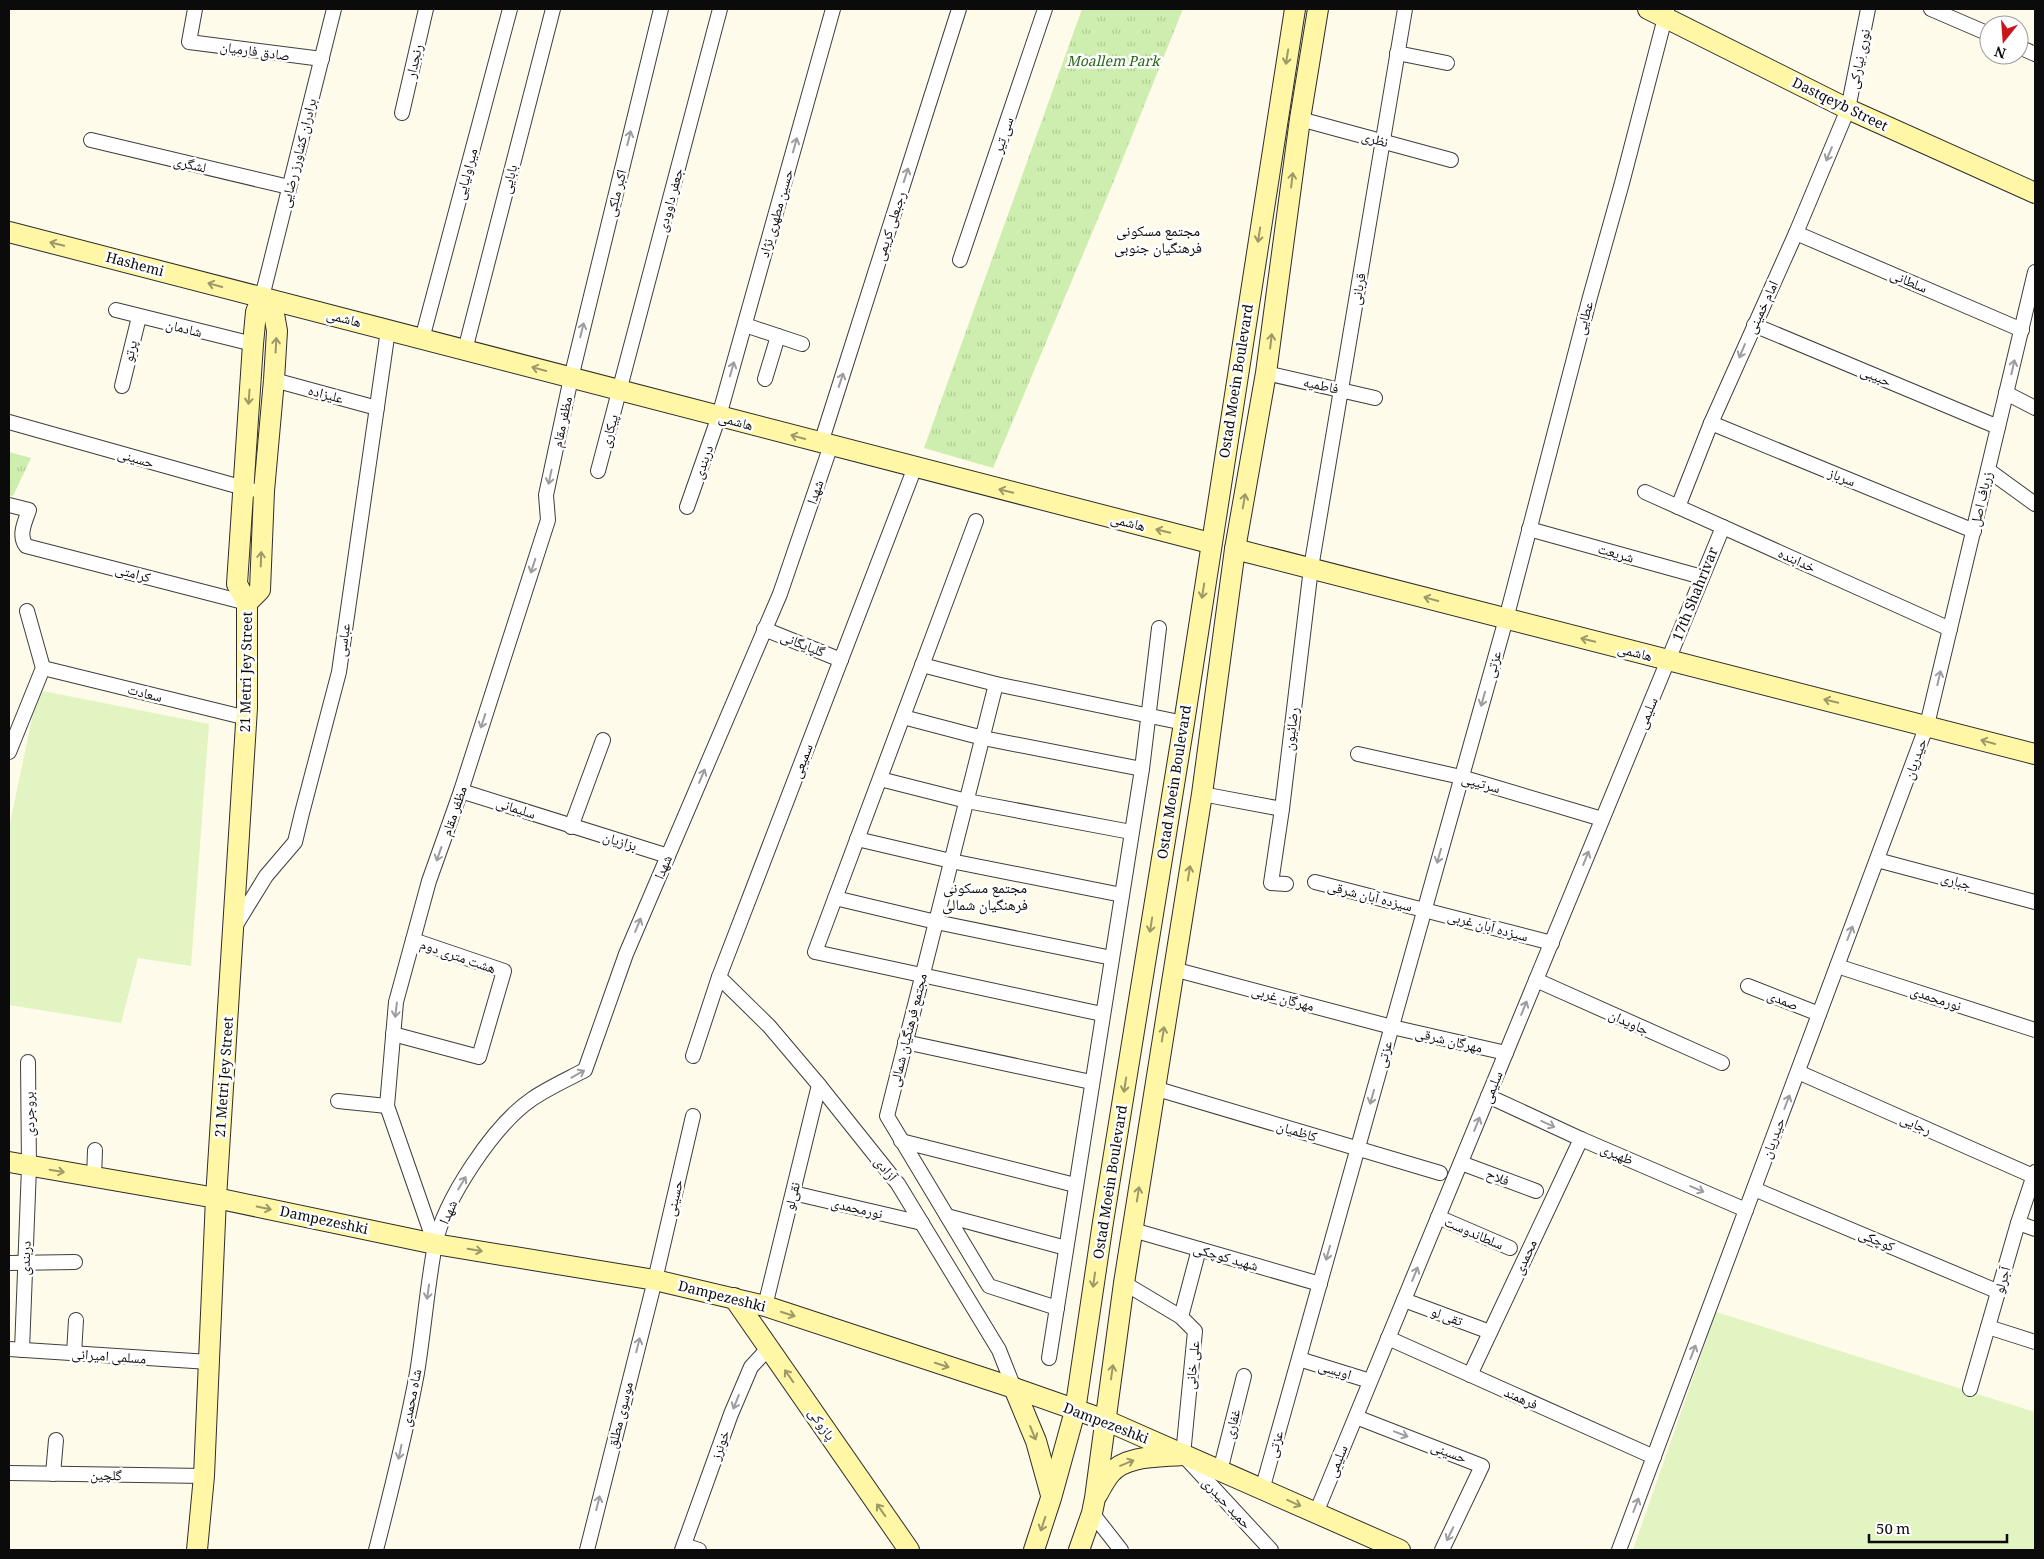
<svg xmlns="http://www.w3.org/2000/svg" width="2044" height="1559" font-family="Georgia,'Noto Naskh Arabic',serif">
  <defs>
    <pattern id="grass-tufts" width="24" height="20" patternUnits="userSpaceOnUse" patternTransform="scale(1.25)"><rect width="24" height="20" fill="#ceeeaf"/><path d="M3 7l-1-3M5 7V3M7 7l1-3M15 17l-1-3M17 17v-4M19 17l1-3" fill="none" stroke="#b0cb95"/></pattern>
  </defs>
  <rect width="100%" height="100%" fill="#fffbea"/>
  <g fill="url(#grass-tufts)">
    <polygon points="1082,9 1183,9 1113,183 993,468 924,448"/>
    <polygon points="9,452 31,458 13,496 9,495"/>
  </g>
  <g fill="#e2f4c2">
    <polygon points="38,690 209,724 191,966 138,958 121,1023 9,1005 9,828"/>
    <polygon points="1716,1312 2035,1412 2035,1550 1633,1550"/>
  </g>
  <g fill="none" stroke-linecap="round" stroke-linejoin="round">
    <defs>
      <g id="street">
        <polyline points="195,9 189,42 322,59"/>
        <polyline points="1931,9 1989,34"/>
        <polyline points="2019,47 2035,54"/>
        <polyline points="1397,53 1447,63"/>
        <polyline points="402,113 426,9"/>
        <polyline points="1300,119 1451,160"/>
        <polyline points="91,140 289,187"/>
        <polyline points="1796,233 2022,330"/>
        <polyline points="960,260 1045,9"/>
        <polyline points="262,297 334,9"/>
        <polyline points="116,310 253,344"/>
        <polyline points="745,325 802,344"/>
        <polyline points="1754,325 1998,427"/>
        <polyline points="422,339 510,9"/>
        <polyline points="465,350 553,9"/>
        <polyline points="1266,373 1375,398"/>
        <polyline points="765,379 778,336"/>
        <polyline points="274,380 377,408"/>
        <polyline points="122,386 139,317"/>
        <polyline points="2006,393 2035,408"/>
        <polyline points="9,422 251,490"/>
        <polyline points="1711,423 1974,531"/>
        <polyline points="821,443 959,9"/>
        <polyline points="1988,470 2035,504"/>
        <polyline points="598,471 720,9"/>
        <polyline points="1645,492 1950,629"/>
        <path d="M9 505 29 510C25 522 18 535 26 546L247 603"/>
        <polyline points="687,507 719,416 833,9"/>
        <polyline points="1678,507 1711,423 1796,233 1848,109 1868,9"/>
        <polyline points="976,521 815,952 1102,1014"/>
        <polyline points="1529,529 1702,577"/>
        <polyline points="764,629 841,660"/>
        <polyline points="922,665 996,684 1184,723"/>
        <polyline points="43,668 247,718"/>
        <polyline points="996,684 887,1116 989,1286 1057,1308"/>
        <polyline points="903,717 983,738 1142,769"/>
        <polyline points="9,752 43,668 27,611"/>
        <polyline points="1358,754 1461,777 1602,819"/>
        <polyline points="880,779 967,801 1131,832"/>
        <polyline points="461,791 668,856"/>
        <polyline points="1202,794 1282,809 1311,568 1405,9"/>
        <polyline points="1282,809 1271,883 1286,884"/>
        <polyline points="571,827 603,740"/>
        <polyline points="857,839 951,861 1122,895"/>
        <polyline points="1877,860 2035,902"/>
        <polyline points="1315,882 1552,943"/>
        <polyline points="835,898 936,922 1112,958"/>
        <polyline points="234,928 266,876 295,842 302,813 339,672 388,330"/>
        <polyline points="1837,966 2035,1030"/>
        <polyline points="1173,969 1392,1027 1506,1053"/>
        <polyline points="719,977 769,1026 819,1085 898,1184 999,1350 1014,1388"/>
        <polyline points="1536,980 1722,1063"/>
        <polyline points="1748,986 1819,1014"/>
        <polyline points="393,1034 479,1057 504,971 413,940"/>
        <polyline points="905,1042 1091,1082"/>
        <polyline points="693,1056 719,977 915,467"/>
        <polyline points="1798,1072 2033,1176"/>
        <polyline points="1154,1088 1440,1173"/>
        <polyline points="1488,1096 1581,1139 1746,1210"/>
        <polyline points="338,1101 387,1106"/>
        <polyline points="901,1141 1075,1185"/>
        <polyline points="1461,1163 1536,1191"/>
        <polyline points="94,1178 95,1150"/>
        <polyline points="1754,1189 1999,1292"/>
        <polyline points="793,1193 922,1223"/>
        <polyline points="947,1216 1066,1248"/>
        <polyline points="1438,1217 1510,1248"/>
        <polyline points="2018,1223 2035,1229"/>
        <polyline points="1133,1230 1320,1284"/>
        <polyline points="435,1244 387,1106 396,1002 429,881 461,791 548,520 546,495 571,378 661,9"/>
        <polyline points="9,1263 75,1262"/>
        <polyline points="1124,1283 1181,1317 1195,1331 1183,1455 1271,1550"/>
        <polyline points="1404,1300 1490,1332"/>
        <polyline points="765,1306 819,1085"/>
        <polyline points="1181,1317 1199,1249"/>
        <polyline points="1988,1327 2035,1342"/>
        <polyline points="1388,1338 1654,1457"/>
        <polyline points="9,1349 209,1362"/>
        <polyline points="22,1350 29,1167 28,1062"/>
        <polyline points="74,1354 76,1320"/>
        <polyline points="1049,1358 1142,769 1159,628"/>
        <polyline points="1299,1359 1370,1381"/>
        <polyline points="1470,1375 1581,1139"/>
        <polyline points="1970,1389 2018,1223 2035,1172"/>
        <polyline points="1356,1417 1482,1466 1442,1550"/>
        <polyline points="1220,1471 1244,1376"/>
        <polyline points="9,1473 204,1476"/>
        <polyline points="53,1474 56,1440"/>
        <polyline points="1262,1490 1506,619 1590,297 1622,183 1667,10"/>
        <polyline points="1092,1513 1121,1550"/>
        <polyline points="1316,1513 1723,527"/>
        <polyline points="684,1545 699,1550"/>
        <path d="M376 1550C391 1492 406 1432 417 1373 424 1330 427 1287 435 1245 444 1200 494 1125 532 1099 548 1088 568 1079 585 1070L626 954 780 594 831 445"/>
        <polyline points="587,1550 655,1280 693,1116"/>
        <polyline points="682,1550 731,1414 751,1367 763,1354 774,1354"/>
        <polyline points="1619,1550 1927,725 2035,272"/>
      </g>
      <g id="secondary">
        <polyline points="1648,9 1848,109 2035,193"/>
        <polyline points="9,232 1210,543"/>
        <polyline points="1235,549 2035,754"/>
        <polyline points="247,603 260,590 264,491 274,380 277,331 274,314 262,297"/>
        <polyline points="9,1162 216,1198 435,1244 655,1280 765,1306 1014,1388 1105,1420 1400,1550"/>
        <polyline points="734,1298 909,1550"/>
        <polyline points="1014,1388 1036,1441 1051,1495"/>
        <path d="M1097 1495C1101 1488 1105 1480 1110 1474 1125 1455 1160 1457 1182 1455"/>
        <polyline points="197,1550 204,1476 216,1198 247,708 247,603 237,584 253,344 256,312 262,297"/>
        <polyline points="1034,1550 1051,1498 1075,1411 1103,1222 1184,723 1295,9"/>
        <polyline points="1079,1550 1092,1513 1095,1498 1124,1283 1202,794 1235,549 1266,373 1300,119 1318,9"/>
      </g>
    </defs>
    <use href="#street" stroke="#3e3e3e" stroke-width="16"/>
    <use href="#secondary" stroke="#2d2d2d" stroke-width="22"/>
    <use href="#street" stroke="#fff" stroke-width="14"/>
    <use href="#secondary" stroke="#fff7a5" stroke-width="20"/>
  </g>
  <defs><path id="oneway-shaft" d="M-6 0H5M1.5-3L5.5 0L1.5 3" fill="none" stroke-width="1.6" stroke-linecap="round" stroke-linejoin="round" transform="scale(1.25)"/></defs>
  <g stroke="#9d9967">
    <use href="#oneway-shaft" transform="translate(1287 57) rotate(99)"/>
    <use href="#oneway-shaft" transform="translate(1292 180) rotate(-83)"/>
    <use href="#oneway-shaft" transform="translate(1259 235) rotate(99)"/>
    <use href="#oneway-shaft" transform="translate(57 244) rotate(-166)"/>
    <use href="#oneway-shaft" transform="translate(215 285) rotate(-165)"/>
    <use href="#oneway-shaft" transform="translate(1271 341) rotate(-83)"/>
    <use href="#oneway-shaft" transform="translate(276 345) rotate(-87)"/>
    <use href="#oneway-shaft" transform="translate(539 369) rotate(-165)"/>
    <use href="#oneway-shaft" transform="translate(249 397) rotate(94)"/>
    <use href="#oneway-shaft" transform="translate(798 437) rotate(-165)"/>
    <use href="#oneway-shaft" transform="translate(1006 491) rotate(-166)"/>
    <use href="#oneway-shaft" transform="translate(1244 501) rotate(-80)"/>
    <use href="#oneway-shaft" transform="translate(1163 531) rotate(-166)"/>
    <use href="#oneway-shaft" transform="translate(261 559) rotate(-88)"/>
    <use href="#oneway-shaft" transform="translate(1203 591) rotate(99)"/>
    <use href="#oneway-shaft" transform="translate(1431 599) rotate(-165)"/>
    <use href="#oneway-shaft" transform="translate(1588 640) rotate(-166)"/>
    <use href="#oneway-shaft" transform="translate(1831 701) rotate(-166)"/>
    <use href="#oneway-shaft" transform="translate(1988 742) rotate(-165)"/>
    <use href="#oneway-shaft" transform="translate(1189 873) rotate(-81)"/>
    <use href="#oneway-shaft" transform="translate(1151 925) rotate(99)"/>
    <use href="#oneway-shaft" transform="translate(1163 1034) rotate(-81)"/>
    <use href="#oneway-shaft" transform="translate(1125 1085) rotate(99)"/>
    <use href="#oneway-shaft" transform="translate(57 1171) rotate(10)"/>
    <use href="#oneway-shaft" transform="translate(1138 1194) rotate(-81)"/>
    <use href="#oneway-shaft" transform="translate(264 1208) rotate(12)"/>
    <use href="#oneway-shaft" transform="translate(475 1250) rotate(9)"/>
    <use href="#oneway-shaft" transform="translate(1094 1280) rotate(98)"/>
    <use href="#oneway-shaft" transform="translate(788 1314) rotate(18)"/>
    <use href="#oneway-shaft" transform="translate(942 1365) rotate(18)"/>
    <use href="#oneway-shaft" transform="translate(1112 1372) rotate(-82)"/>
    <use href="#oneway-shaft" transform="translate(789 1376) rotate(-125)"/>
    <use href="#oneway-shaft" transform="translate(1033 1433) rotate(68)"/>
    <use href="#oneway-shaft" transform="translate(1127 1463) rotate(-22)"/>
    <use href="#oneway-shaft" transform="translate(1294 1503) rotate(24)"/>
    <use href="#oneway-shaft" transform="translate(881 1510) rotate(-125)"/>
    <use href="#oneway-shaft" transform="translate(1043 1524) rotate(108)"/>
  </g>
  <g stroke="#9d9d9d">
    <use href="#oneway-shaft" transform="translate(629 138) rotate(-76)"/>
    <use href="#oneway-shaft" transform="translate(795 145) rotate(-74)"/>
    <use href="#oneway-shaft" transform="translate(1829 154) rotate(113)"/>
    <use href="#oneway-shaft" transform="translate(906 175) rotate(-72)"/>
    <use href="#oneway-shaft" transform="translate(582 330) rotate(-76)"/>
    <use href="#oneway-shaft" transform="translate(1742 351) rotate(113)"/>
    <use href="#oneway-shaft" transform="translate(2013 367) rotate(-77)"/>
    <use href="#oneway-shaft" transform="translate(732 369) rotate(-74)"/>
    <use href="#oneway-shaft" transform="translate(841 380) rotate(-72)"/>
    <use href="#oneway-shaft" transform="translate(550 477) rotate(102)"/>
    <use href="#oneway-shaft" transform="translate(533 566) rotate(108)"/>
    <use href="#oneway-shaft" transform="translate(1939 678) rotate(-77)"/>
    <use href="#oneway-shaft" transform="translate(1483 699) rotate(106)"/>
    <use href="#oneway-shaft" transform="translate(483 721) rotate(108)"/>
    <use href="#oneway-shaft" transform="translate(702 776) rotate(-67)"/>
    <use href="#oneway-shaft" transform="translate(439 854) rotate(109)"/>
    <use href="#oneway-shaft" transform="translate(1439 856) rotate(106)"/>
    <use href="#oneway-shaft" transform="translate(1586 858) rotate(-68)"/>
    <use href="#oneway-shaft" transform="translate(638 925) rotate(-67)"/>
    <use href="#oneway-shaft" transform="translate(1850 933) rotate(-69)"/>
    <use href="#oneway-shaft" transform="translate(1524 1008) rotate(-68)"/>
    <use href="#oneway-shaft" transform="translate(396 1010) rotate(97)"/>
    <use href="#oneway-shaft" transform="translate(578 1074) rotate(-29)"/>
    <use href="#oneway-shaft" transform="translate(1372 1097) rotate(106)"/>
    <use href="#oneway-shaft" transform="translate(1787 1102) rotate(-69)"/>
    <use href="#oneway-shaft" transform="translate(1477 1124) rotate(-68)"/>
    <use href="#oneway-shaft" transform="translate(1548 1124) rotate(25)"/>
    <use href="#oneway-shaft" transform="translate(462 1183) rotate(-59)"/>
    <use href="#oneway-shaft" transform="translate(1697 1189) rotate(23)"/>
    <use href="#oneway-shaft" transform="translate(1328 1253) rotate(106)"/>
    <use href="#oneway-shaft" transform="translate(1415 1274) rotate(-68)"/>
    <use href="#oneway-shaft" transform="translate(428 1292) rotate(98)"/>
    <use href="#oneway-shaft" transform="translate(638 1345) rotate(-76)"/>
    <use href="#oneway-shaft" transform="translate(1693 1352) rotate(-69)"/>
    <use href="#oneway-shaft" transform="translate(736 1402) rotate(112)"/>
    <use href="#oneway-shaft" transform="translate(1401 1434) rotate(21)"/>
    <use href="#oneway-shaft" transform="translate(400 1452) rotate(102)"/>
    <use href="#oneway-shaft" transform="translate(598 1503) rotate(-76)"/>
    <use href="#oneway-shaft" transform="translate(1636 1505) rotate(-69)"/>
    <use href="#oneway-shaft" transform="translate(1450 1534) rotate(116)"/>
  </g>
  <g text-anchor="middle" stroke-width="5" stroke-linejoin="round" paint-order="stroke">
    <g font-size="14" fill="#0b0b0b" stroke="#fff">
      <text transform="translate(255 51) rotate(8)" y="5">صادق فارمیان</text>
      <text transform="translate(1859 59) rotate(-78)" y="5">نوری نیارکی</text>
      <text transform="translate(414 61) rotate(-77)" y="5">رنجدار</text>
      <text transform="translate(1840 104) rotate(26)" y="5">Dastqeyb Street</text>
      <text transform="translate(1003 135) rotate(-71)" y="5">سی تیر</text>
      <text transform="translate(1375 139) rotate(15)" y="5">نظری</text>
      <text transform="translate(298 153) rotate(-76)" y="5">برادران کشاورز رضایی</text>
      <text transform="translate(190 164) rotate(13)" y="5">لشگری</text>
      <text transform="translate(466 174) rotate(-75)" y="5">میراولیایی</text>
      <text transform="translate(509 179) rotate(-76)" y="5">بابایی</text>
      <text transform="translate(616 193) rotate(-76)" y="5">اکبر ملکی</text>
      <text transform="translate(670 200) rotate(-75)" y="5">جعفر داوودی</text>
      <text transform="translate(776 213) rotate(-74)" y="5">حسین مطهری نژاد</text>
      <text transform="translate(890 226) rotate(-72)" y="5">رجبعلی کریمی</text>
      <text transform="translate(135 264) rotate(15)" y="5">Hashemi</text>
      <text transform="translate(1909 281) rotate(23)" y="5">سلطانی</text>
      <text transform="translate(1358 289) rotate(-80)" y="5">قربانی</text>
      <text transform="translate(1762 307) rotate(-65)" y="5">امام خمینی</text>
      <text transform="translate(344 318) rotate(14)" y="5">هاشمی</text>
      <text transform="translate(1584 318) rotate(-75)" y="5">عطایی</text>
      <text transform="translate(184 328) rotate(14)" y="5">شادمان</text>
      <text transform="translate(130 351) rotate(-77)" y="5">پرتو</text>
      <text transform="translate(1876 376) rotate(23)" y="5">حبیبی</text>
      <text transform="translate(1236 381) rotate(-81)" y="5">Ostad Moein Boulevard</text>
      <text transform="translate(1321 385) rotate(12)" y="5">فاطمیه</text>
      <text transform="translate(326 394) rotate(15)" y="5">علیزاده</text>
      <text transform="translate(736 421) rotate(15)" y="5">هاشمی</text>
      <text transform="translate(562 422) rotate(-78)" y="5">مظفر مقام</text>
      <text transform="translate(609 431) rotate(-75)" y="5">پیکاری</text>
      <text transform="translate(136 458) rotate(16)" y="5">حسینی</text>
      <text transform="translate(703 462) rotate(-71)" y="5">دربندی</text>
      <text transform="translate(1842 477) rotate(22)" y="5">سرباز</text>
      <text transform="translate(815 492) rotate(-71)" y="5">شهدا</text>
      <text transform="translate(1981 499) rotate(-77)" y="5">زرباف اصل</text>
      <text transform="translate(1128 522) rotate(14)" y="5">هاشمی</text>
      <text transform="translate(1616 553) rotate(16)" y="5">شریعت</text>
      <text transform="translate(1797 560) rotate(24)" y="5">خدابنده</text>
      <text transform="translate(133 573) rotate(15)" y="5">کرامتی</text>
      <text transform="translate(1695 594) rotate(-68)" y="5">17th Shahrivar</text>
      <text transform="translate(343 640) rotate(-82)" y="5">عباسی</text>
      <text transform="translate(803 644) rotate(22)" y="5">گلپایگانی</text>
      <text transform="translate(1635 652) rotate(14)" y="5">هاشمی</text>
      <text transform="translate(1493 664) rotate(-74)" y="5">عزتی</text>
      <text transform="translate(246 672) rotate(-89)" y="5">21 Metri Jey Street</text>
      <text transform="translate(145 693) rotate(14)" y="5">سعادت</text>
      <text transform="translate(1647 713) rotate(-67)" y="5">سلیمی</text>
      <text transform="translate(1291 729) rotate(-83)" y="5">رضائیون</text>
      <text transform="translate(1915 759) rotate(-70)" y="5">حیدریان</text>
      <text transform="translate(802 761) rotate(-69)" y="5">سمیعی</text>
      <text transform="translate(1174 782) rotate(-81)" y="5">Ostad Moein Boulevard</text>
      <text transform="translate(1481 783) rotate(16)" y="5">سرتیپی</text>
      <text transform="translate(516 808) rotate(18)" y="5">سلیمانی</text>
      <text transform="translate(454 811) rotate(-71)" y="5">مظفر مقام</text>
      <text transform="translate(620 841) rotate(17)" y="5">بزازیان</text>
      <text transform="translate(663 867) rotate(-67)" y="5">شهدا</text>
      <text transform="translate(1956 881) rotate(15)" y="5">جباری</text>
      <text transform="translate(1370 896) rotate(14)" y="5">سیزده آبان شرقی</text>
      <text transform="translate(1488 926) rotate(15)" y="5">سیزده آبان غربی</text>
      <text transform="translate(458 956) rotate(19)" y="5">هشت متری دوم</text>
      <text transform="translate(1283 998) rotate(15)" y="5">مهرگان غربی</text>
      <text transform="translate(1936 998) rotate(18)" y="5">نورمحمدی</text>
      <text transform="translate(1783 1000) rotate(22)" y="5">صمدی</text>
      <text transform="translate(1629 1022) rotate(24)" y="5">جاویدان</text>
      <text transform="translate(908 1030) rotate(-76)" y="5">مجتمع فرهنگیان شمالی</text>
      <text transform="translate(1449 1040) rotate(13)" y="5">مهرگان شرقی</text>
      <text transform="translate(1384 1054) rotate(-74)" y="5">عزتی</text>
      <text transform="translate(224 1077) rotate(-86)" y="5">21 Metri Jey Street</text>
      <text transform="translate(1492 1087) rotate(-68)" y="5">سلیمی</text>
      <text transform="translate(29 1114) rotate(-91)" y="5">بروجردی</text>
      <text transform="translate(1916 1124) rotate(24)" y="5">رجایی</text>
      <text transform="translate(1297 1131) rotate(17)" y="5">کاظمیان</text>
      <text transform="translate(1773 1138) rotate(-69)" y="5">حیدریان</text>
      <text transform="translate(1617 1154) rotate(23)" y="5">ظهیری</text>
      <text transform="translate(886 1169) rotate(51)" y="5">آزادی</text>
      <text transform="translate(1498 1177) rotate(21)" y="5">فلاح</text>
      <text transform="translate(1110 1182) rotate(-81)" y="5">Ostad Moein Boulevard</text>
      <text transform="translate(792 1196) rotate(-76)" y="5">نقی‌لو</text>
      <text transform="translate(674 1198) rotate(-77)" y="5">حسینی</text>
      <text transform="translate(857 1208) rotate(13)" y="5">نورمحمدی</text>
      <text transform="translate(448 1212) rotate(-66)" y="5">شهدا</text>
      <text transform="translate(324 1220) rotate(12)" y="5">Dampezeshki</text>
      <text transform="translate(1474 1233) rotate(23)" y="5">سلطاندوست</text>
      <text transform="translate(1877 1240) rotate(23)" y="5">کوچکی</text>
      <text transform="translate(1226 1257) rotate(16)" y="5">شهید کوچکی</text>
      <text transform="translate(1525 1257) rotate(-65)" y="5">محمدی</text>
      <text transform="translate(25 1258) rotate(-88)" y="5">دربندی</text>
      <text transform="translate(2002 1280) rotate(-74)" y="5">آجرلو</text>
      <text transform="translate(722 1296) rotate(14)" y="5">Dampezeshki</text>
      <text transform="translate(1447 1316) rotate(20)" y="5">تقی لو</text>
      <text transform="translate(109 1356) rotate(4)" y="5">مسلمی امیرانی</text>
      <text transform="translate(1192 1365) rotate(-84)" y="5">علی خانی</text>
      <text transform="translate(1335 1370) rotate(17)" y="5">اویسی</text>
      <text transform="translate(411 1398) rotate(-79)" y="5">شاه محمدی</text>
      <text transform="translate(1521 1398) rotate(24)" y="5">فرهمند</text>
      <text transform="translate(620 1415) rotate(-76)" y="5">موسوی مطلق</text>
      <text transform="translate(1106 1423) rotate(21)" y="5">Dampezeshki</text>
      <text transform="translate(822 1424) rotate(55)" y="5">پازوکی</text>
      <text transform="translate(1232 1424) rotate(-76)" y="5">غفاری</text>
      <text transform="translate(1275 1444) rotate(-74)" y="5">عزتی</text>
      <text transform="translate(720 1445) rotate(-70)" y="5">خونرز</text>
      <text transform="translate(1449 1452) rotate(21)" y="5">حسینی</text>
      <text transform="translate(1337 1461) rotate(-68)" y="5">سلیمی</text>
      <text transform="translate(106 1475) rotate(1)" y="5">گلچین</text>
      <text transform="translate(1227 1503) rotate(47)" y="5">حمید حیدری</text>
    </g>
    <g font-size="14" font-style="italic" fill="#256916" stroke="#fff">
      <text x="1113" y="66">Moallem Park</text>
    </g>
    <g font-size="15" fill="#0b0b0b" stroke="#fff">
      <text x="1158" y="236">مجتمع مسکونی<tspan x="1158" dy="17">فرهنگیان جنوبی</tspan></text>
      <text x="985" y="893">مجتمع مسکونی<tspan x="985" dy="17">فرهنگیان شمالی</tspan></text>
    </g>
  </g>
  <rect width="2044" height="1559" fill="none" stroke="#0b0b0b" stroke-width="20"/>
  <g transform="translate(2004 40) rotate(197)"><circle r="24" fill="#ffffff" stroke="#9d9d9d"/>
  <path d="M0-4L9 19L0 12L-9 19Z" fill="#c9151a"/>
  <text y="-8" font-size="14" font-weight="bold" text-anchor="middle" fill="#0b0b0b">N</text>
  </g>
  <path d="M1869 1534v8h138v-8" fill="none" stroke="#0b0b0b" stroke-width="2.5"/>
  <text x="1876" y="1534" font-size="15" fill="#0b0b0b" stroke="#ffffff" stroke-width="4" paint-order="stroke">50 m</text>
</svg>
